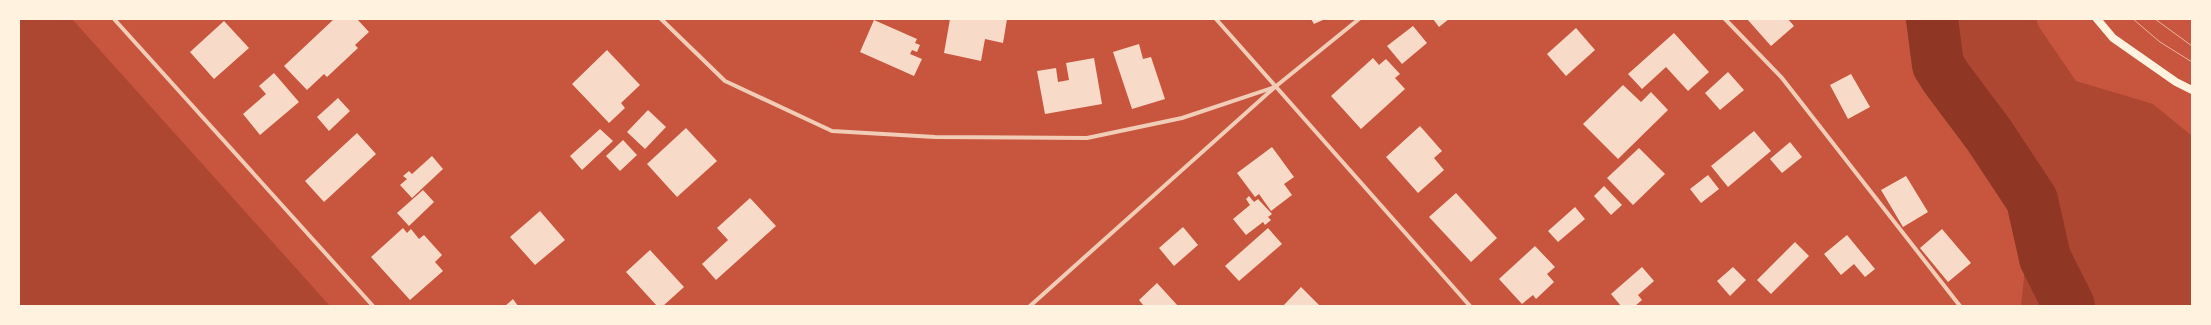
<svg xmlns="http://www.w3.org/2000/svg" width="2211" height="325" font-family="Raleway,sans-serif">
  <rect width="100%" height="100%" fill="#c8553d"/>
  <g fill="#ae4732">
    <polygon points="19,19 72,19 330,306 19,306"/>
    <polygon points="1933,19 2036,19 2039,27 2076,81 2153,104 2192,136 2192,306 2021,306 2026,258 2010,167 1950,64"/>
  </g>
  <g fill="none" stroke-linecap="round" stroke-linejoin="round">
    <polyline stroke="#8f3625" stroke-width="52" points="1932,19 1938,65 1947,79 1989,135 2032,200 2045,258 2069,306"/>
  </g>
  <g fill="#f7dbc8">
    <polygon points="334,19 357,19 369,32 355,45 358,48 327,77 324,74 307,90 284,66"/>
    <polygon points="950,19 1007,19 1003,43 985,39 981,61 944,53"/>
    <polygon points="1311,19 1325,19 1314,24"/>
    <polygon points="1433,19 1449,19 1439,27"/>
    <polygon points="1747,19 1788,19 1794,26 1771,46"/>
    <polygon points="874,20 917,39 915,43 920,45 917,52 912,50 910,54 922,59 914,76 860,52"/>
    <polygon points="224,21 249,48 214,79 190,52"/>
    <polygon points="1413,26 1427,43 1402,64 1387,46"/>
    <polygon points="1576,28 1595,50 1566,76 1547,54"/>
    <polygon points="1674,33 1709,72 1688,91 1666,67 1642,89 1628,74"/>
    <polygon points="1139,44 1143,59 1151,57 1165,99 1132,109 1113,52"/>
    <polygon points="607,50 640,85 621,103 625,108 609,123 572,84"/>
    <polygon points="1094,58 1102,104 1045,114 1037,71 1056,68 1058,82 1069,80 1066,63"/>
    <polygon points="1373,58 1379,65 1386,59 1400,74 1395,78 1405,89 1361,129 1331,96"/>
    <polygon points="1728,72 1744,90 1720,110 1705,93"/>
    <polygon points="274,73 299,102 260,135 243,114 266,94 259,86"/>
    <polygon points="1851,74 1870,107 1848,119 1830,85"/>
    <polygon points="1623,85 1641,102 1651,92 1668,110 1618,159 1583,124"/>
    <polygon points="338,98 350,111 329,131 317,117"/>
    <polygon points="648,110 666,127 645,149 627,132"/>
    <polygon points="1420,126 1442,151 1434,158 1444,170 1418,193 1386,157"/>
    <polygon points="686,128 717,161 677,197 647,164"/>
    <polygon points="600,129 613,141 582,170 570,156"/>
    <polygon points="1754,131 1771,151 1728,187 1711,166"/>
    <polygon points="357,133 376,154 324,202 305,181"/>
    <polygon points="623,140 637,155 620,171 606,156"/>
    <polygon points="1790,142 1802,157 1782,173 1770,159"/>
    <polygon points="1272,147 1294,177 1284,184 1292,195 1271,211 1259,194 1255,197 1237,173"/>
    <polygon points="1639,148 1665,174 1633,205 1607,178"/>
    <polygon points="432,156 443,169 412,198 400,185 407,179 403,176 409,171 412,174"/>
    <polygon points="1708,175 1719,189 1701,203 1690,189"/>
    <polygon points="1906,176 1928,212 1903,227 1881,190"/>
    <polygon points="1604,186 1622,205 1611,215 1594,196"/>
    <polygon points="423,190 434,202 409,226 397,213"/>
    <polygon points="1456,193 1497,238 1471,262 1429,217"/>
    <polygon points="1249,196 1254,202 1258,199 1272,214 1268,217 1271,220 1265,225 1263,222 1246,235 1233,219 1250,205 1246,199"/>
    <polygon points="750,198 776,226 716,280 702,264 728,240 717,228"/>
    <polygon points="1575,207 1585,219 1558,242 1548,231"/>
    <polygon points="540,211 565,240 535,265 510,237"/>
    <polygon points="1183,227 1198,245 1174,266 1159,248"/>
    <polygon points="403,228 407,233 411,229 419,239 424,235 442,255 435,262 443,271 410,300 371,257"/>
    <polygon points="1268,228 1282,244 1239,281 1225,266"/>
    <polygon points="1942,229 1971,263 1948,282 1920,248"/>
    <polygon points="1847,235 1875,269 1865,277 1854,264 1841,275 1824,254"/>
    <polygon points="1795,242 1809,256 1771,294 1757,280"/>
    <polygon points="1535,246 1555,267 1547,274 1554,282 1536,299 1533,295 1522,304 1499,279"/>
    <polygon points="650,250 684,287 663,306 657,306 626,272"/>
    <polygon points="1642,267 1654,281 1638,295 1642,300 1635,306 1621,306 1611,294"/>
    <polygon points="1733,267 1746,280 1730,296 1717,281"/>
    <polygon points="1157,283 1178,306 1144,306 1139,300"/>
    <polygon points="1301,287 1320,306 1283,306"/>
    <polygon points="513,299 518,306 505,306"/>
  </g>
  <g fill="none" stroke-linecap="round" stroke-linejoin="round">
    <g stroke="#f1ccb7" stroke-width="4">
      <polyline points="114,19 373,306"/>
      <polyline points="661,19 725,81 832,131 935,137 1087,138 1182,118 1275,87"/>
      <polyline points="1216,19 1470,306"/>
      <polyline points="1725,19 1782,78 1960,306"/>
      <polyline points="1030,306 1275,87 1359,19"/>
    </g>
    <polyline stroke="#fff3e0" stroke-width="8" points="2097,19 2113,38 2176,82 2192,90"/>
    <g stroke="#e9b49f" stroke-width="1">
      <polyline points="2133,19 2160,42 2192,62"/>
      <polyline points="2155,19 2192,46"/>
    </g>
  </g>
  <rect width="2211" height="325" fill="none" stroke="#fff3e0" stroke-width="40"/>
</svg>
